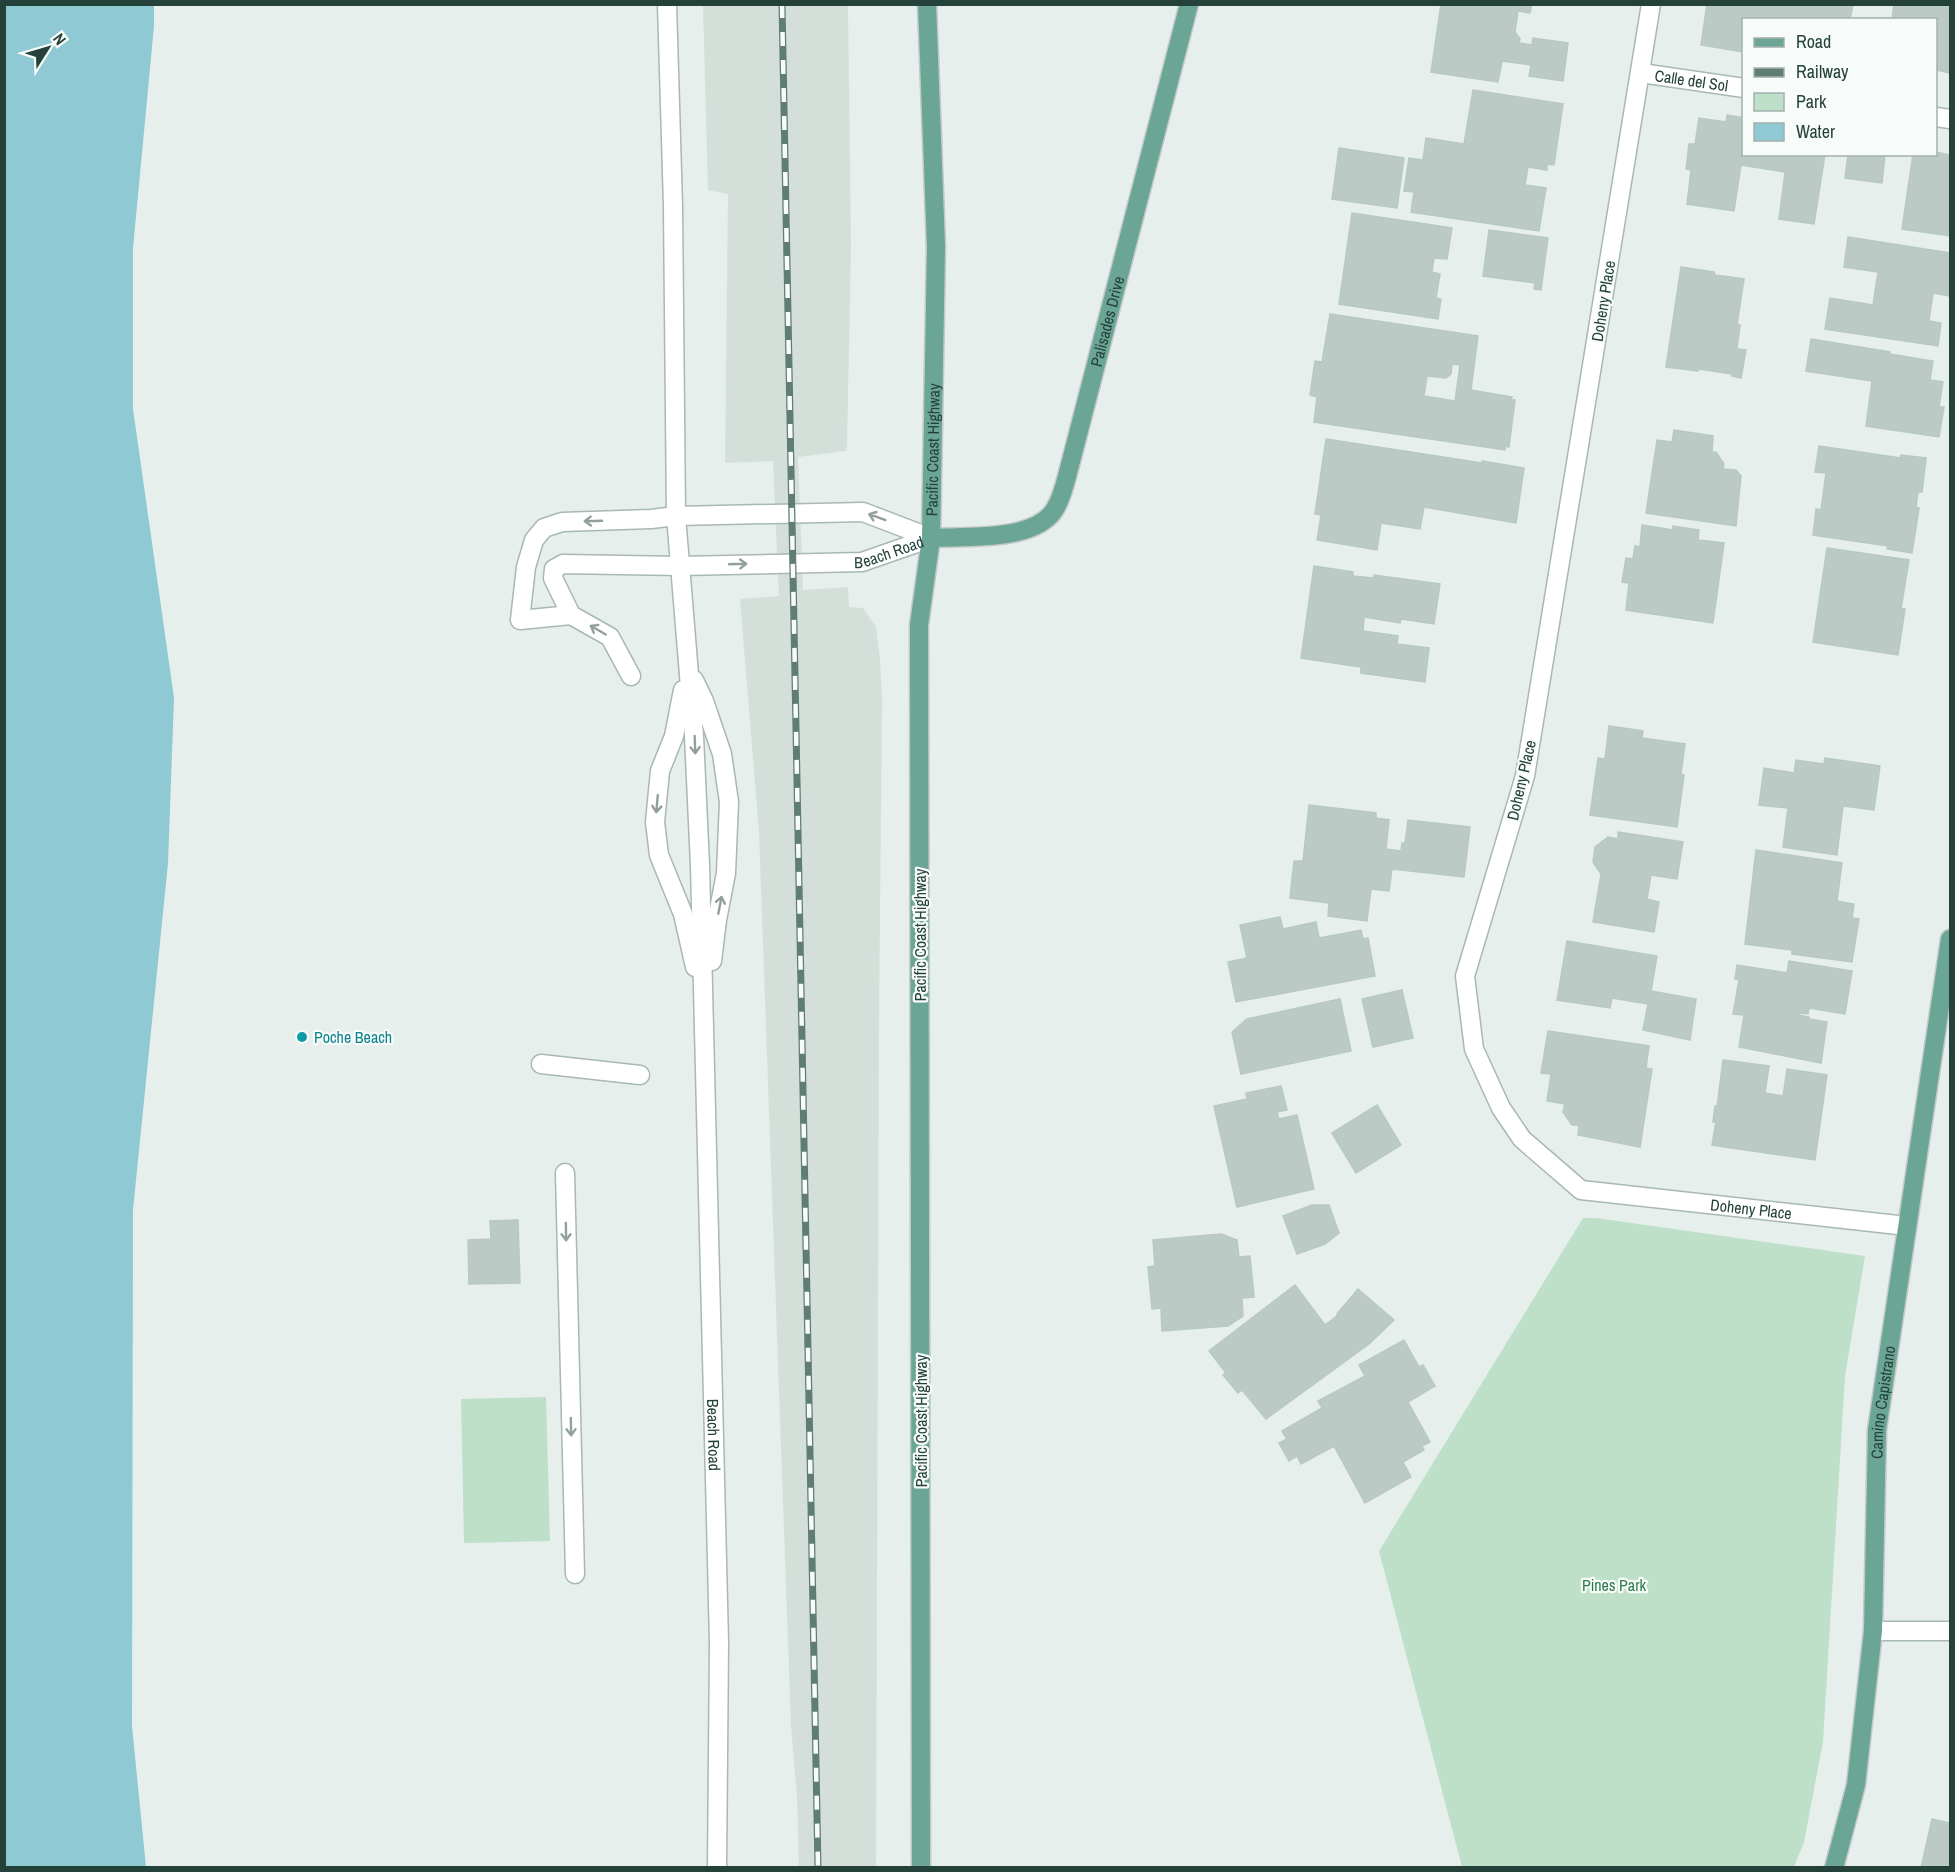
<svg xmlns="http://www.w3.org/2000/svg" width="1955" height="1872" font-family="'Archivo Narrow',sans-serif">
  <rect width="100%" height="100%" fill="#e6efeb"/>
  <polygon fill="#d4dfda" points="703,5 848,5 851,247 847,446 846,451 798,457 803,590 848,587 849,607 863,608 876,627 880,660 882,700 879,1023 876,1867 799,1867 797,1797 791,1726 759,832 740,599 779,596 773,461 725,463 728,194 708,190"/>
  <g fill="#bfe0c8">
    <polygon points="1583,1218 1596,1218 1865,1256 1845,1376 1823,1742 1804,1842 1794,1867 1462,1867 1379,1551"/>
    <polygon points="546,1397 550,1541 464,1543 461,1399"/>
  </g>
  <polygon fill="#8ec9d4" points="5,4 154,5 154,26 133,248 133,409 174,698 168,863 133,1210 132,1726 146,1867 5,1867"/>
  <g fill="#bbcac4" stroke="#b8c9c2" stroke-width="1.5" fill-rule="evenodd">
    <polygon points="1441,4 1532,4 1530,13 1518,11 1515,32 1520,39 1519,43 1532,45 1533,38 1568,43 1563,81 1529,76 1531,65 1502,61 1498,82 1431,72"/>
    <polygon points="1707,4 1853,4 1850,20 1744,20 1744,52 1701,45"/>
    <polygon points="1894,4 1950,4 1950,73 1936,70 1936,20 1892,20"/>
    <polygon points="1473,90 1563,104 1554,165 1547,164 1547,170 1528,167 1525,185 1546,188 1539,231 1411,212 1414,192 1404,191 1409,158 1423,160 1426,138 1464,144"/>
    <polygon points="1727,115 1744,118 1744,154 1825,154 1814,224 1779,219 1785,172 1741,165 1734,211 1687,204 1691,170 1686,169 1689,144 1695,144 1699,118 1726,122"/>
    <polygon points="1339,148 1404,158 1397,208 1332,199"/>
    <polygon points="1936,152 1950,155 1950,236 1902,229 1913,154 1936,154"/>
    <polygon points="1848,154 1885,154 1882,183 1845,178"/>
    <polygon points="1352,213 1452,228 1447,259 1434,258 1432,272 1440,274 1436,298 1441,299 1438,319 1339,304"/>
    <polygon points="1489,230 1548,238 1541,290 1534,289 1535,283 1483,276"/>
    <polygon points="1848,237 1950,253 1950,296 1933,293 1929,321 1941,323 1938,346 1825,329 1830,298 1873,305 1878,272 1844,267"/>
    <polygon points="1681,267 1714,272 1715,275 1744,279 1737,325 1740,325 1737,349 1746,350 1741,378 1732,376 1732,374 1699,369 1698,371 1666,367"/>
    <path d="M1330 314 1478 336 1471 390 1512 397 1511 400H1515L1509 447 1505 446V450L1314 422 1317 397 1310 395 1315 361 1322 362ZM1452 364 1460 365 1455 401 1424 396 1427 376 1446 378 1451 374Z"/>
    <polygon points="1811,339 1890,352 1890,354 1933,361 1930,380 1943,382 1939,407 1944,407 1939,437 1866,426 1872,381 1806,371"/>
    <polygon points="1674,430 1713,436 1712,452 1716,452 1724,464 1723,469 1736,470 1741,476 1736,526 1646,513 1657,440 1672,442"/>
    <polygon points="1326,439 1482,463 1482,461 1524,468 1516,523 1424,507 1420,529 1381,523 1377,550 1317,540 1321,515 1315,514"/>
    <polygon points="1819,446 1901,458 1901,455 1926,458 1922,492 1918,492 1916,507 1919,508 1912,553 1887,549 1888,546 1813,535 1816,509 1821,510 1826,473 1815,472"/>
    <polygon points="1642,525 1673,530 1673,526 1699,530 1698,540 1724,543 1713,623 1626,610 1629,583 1622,582 1626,558 1633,559 1635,546 1640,547"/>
    <polygon points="1827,548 1909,560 1901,609 1905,609 1898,655 1813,642"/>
    <polygon points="1314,566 1353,572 1353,576 1373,578 1374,575 1440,584 1434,624 1401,619 1400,623 1364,617 1363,631 1398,636 1397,644 1429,648 1425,682 1361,673 1361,667 1301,658"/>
    <polygon points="1609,726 1643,731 1642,738 1685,744 1681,774 1684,775 1677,827 1590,815 1598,758 1605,759"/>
    <polygon points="1825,758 1880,766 1874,810 1843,806 1837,855 1783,847 1788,808 1759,805 1764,768 1794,773 1796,760 1824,764"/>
    <polygon points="1309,805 1376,813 1376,818 1389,820 1386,849 1401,851 1402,843 1405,843 1408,820 1470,827 1464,877 1392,869 1389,891 1371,889 1367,921 1328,916 1329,903 1290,898 1294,861 1303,861"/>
    <polygon points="1618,832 1683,842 1677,879 1651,875 1647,899 1659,902 1654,932 1593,922 1601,874 1593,862 1595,847 1608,837 1618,839"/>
    <polygon points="1756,850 1842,863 1837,901 1854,904 1852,918 1859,919 1852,962 1792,954 1792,950 1745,944"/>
    <polygon points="1280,917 1283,929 1316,922 1319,938 1361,930 1363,939 1368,938 1375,976 1236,1002 1228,962 1247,958 1240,925"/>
    <polygon points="1567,941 1657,956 1651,991 1696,999 1690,1040 1643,1030 1648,1004 1612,998 1610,1008 1557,1000"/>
    <polygon points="1789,961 1852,971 1845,1014 1809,1008 1808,1014 1800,1013 1799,1015 1809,1017 1809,1019 1827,1022 1821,1063 1739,1047 1744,1015 1733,1014 1739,980 1735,979 1737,965 1787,973"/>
    <polygon points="1402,990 1413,1038 1373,1047 1362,999"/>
    <polygon points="1340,999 1351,1051 1241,1074 1232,1032 1247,1019"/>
    <polygon points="1548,1031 1649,1046 1646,1068 1652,1069 1640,1147 1578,1135 1579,1125 1572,1125 1563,1112 1565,1104 1547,1101 1551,1074 1541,1073"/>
    <polygon points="1723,1060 1769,1066 1765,1093 1783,1096 1787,1069 1827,1075 1815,1160 1712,1145 1716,1122 1713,1122 1715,1106 1717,1107"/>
    <polygon points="1281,1086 1287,1110 1277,1112 1279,1119 1297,1115 1314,1189 1237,1207 1214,1106 1247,1099 1246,1093"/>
    <polygon points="1377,1105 1401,1145 1356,1173 1332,1133"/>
    <polygon points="1312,1205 1329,1205 1339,1233 1325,1244 1297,1254 1283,1216"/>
    <polygon points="518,1220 520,1283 469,1284 468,1240 491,1239 490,1221"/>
    <polygon points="1221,1234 1237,1240 1239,1257 1250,1256 1254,1297 1242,1298 1243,1316 1228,1326 1162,1331 1161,1308 1152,1309 1148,1267 1155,1266 1153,1240"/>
    <polygon points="1295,1285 1325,1325 1337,1316 1337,1314 1358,1289 1394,1320 1369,1344 1266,1419 1242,1390 1238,1393 1223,1375 1226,1373 1209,1351"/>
    <polygon points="1404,1340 1419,1367 1423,1365 1435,1386 1408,1402 1430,1442 1422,1446 1424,1450 1403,1462 1411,1477 1365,1503 1334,1446 1301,1464 1297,1456 1289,1461 1279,1443 1287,1439 1282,1431 1322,1408 1318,1401 1365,1376 1359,1365"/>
    <polygon points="1932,1819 1950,1823 1950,1868 1921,1868"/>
  </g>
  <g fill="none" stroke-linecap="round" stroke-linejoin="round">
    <defs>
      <g id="minor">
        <path id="s1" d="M667 4 673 206 676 516 694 736 700 865 719 1643 717 1868"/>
        <path id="s2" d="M1651 4 1525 776 1465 976 1474 1049 1501 1108 1522 1139 1581 1190 1907 1226"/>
        <path id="s3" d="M1641 73 1744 88"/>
        <polyline points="1936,117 1950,119"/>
        <polyline points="571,615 520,620 526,567 534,540 544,528 562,522 651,519 676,516 863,512 931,538"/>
        <path id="s4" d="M631 676 610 637 571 615 553 578 554 569 563 564 680 566 862 562 931 538"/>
        <polyline points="694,680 704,701 722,754 729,802 726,873 717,920 712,961"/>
        <polyline points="683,690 674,736 660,771 655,822 659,855 683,914 695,967"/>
        <polyline points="541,1064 640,1075"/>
        <polyline points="565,1173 575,1574"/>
        <polyline points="1873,1631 1950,1631"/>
      </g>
      <g id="major">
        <path id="s5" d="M931 538C966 536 1035 542 1055 509 1063 496 1066 479 1070 465L1189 4"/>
        <path id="s6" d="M921 1868 919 625 931 538 936 247 927 4"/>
        <path id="s7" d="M1834 1868 1856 1785 1873 1631 1877 1430 1950 939"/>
      </g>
    </defs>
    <use href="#minor" stroke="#a8b8b2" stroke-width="21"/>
    <use href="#major" stroke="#c2cac8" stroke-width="21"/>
    <use href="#minor" stroke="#fff" stroke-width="18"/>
    <use href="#major" stroke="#6aa596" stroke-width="18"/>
    <defs>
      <polyline id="rail" points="782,4 818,1868"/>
    </defs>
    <use href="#rail" stroke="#5f7d75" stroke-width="7"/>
    <use href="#rail" stroke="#f7fbf9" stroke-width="4.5" stroke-dasharray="14" stroke-linecap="butt"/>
  </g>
  <defs><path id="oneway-shaft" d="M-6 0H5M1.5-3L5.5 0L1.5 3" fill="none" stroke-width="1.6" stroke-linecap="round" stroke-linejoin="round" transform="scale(1.5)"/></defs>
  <g stroke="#92a09c">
    <use href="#oneway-shaft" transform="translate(877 517) rotate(-160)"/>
    <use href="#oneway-shaft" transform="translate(593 521) rotate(178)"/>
    <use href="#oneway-shaft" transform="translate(738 564) rotate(-2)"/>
    <use href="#oneway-shaft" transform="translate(598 630) rotate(-150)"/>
    <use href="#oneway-shaft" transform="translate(695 745) rotate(88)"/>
    <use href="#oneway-shaft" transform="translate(657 804) rotate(95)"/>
    <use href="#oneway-shaft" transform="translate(720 905) rotate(-79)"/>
    <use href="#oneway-shaft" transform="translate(566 1232) rotate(89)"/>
    <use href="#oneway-shaft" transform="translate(571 1427) rotate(89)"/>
  </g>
  <circle fill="#0f9aa8" stroke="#f7fbf9" stroke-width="2" cx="302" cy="1037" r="6"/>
  <g text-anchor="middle" stroke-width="4.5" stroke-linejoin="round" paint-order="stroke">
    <g font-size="16" fill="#24423a" stroke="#f7fbf9">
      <text dy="6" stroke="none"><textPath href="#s3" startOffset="51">Calle del Sol</textPath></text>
      <text transform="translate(1603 301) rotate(-81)" y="6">Doheny Place</text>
      <text dy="6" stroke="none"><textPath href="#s5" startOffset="327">Palisades Drive</textPath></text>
      <text dy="6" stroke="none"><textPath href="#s6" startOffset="1419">Pacific Coast Highway</textPath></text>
      <text dy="6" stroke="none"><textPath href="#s4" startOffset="477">Beach Road</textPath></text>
      <text transform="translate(1521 780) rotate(-77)" y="6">Doheny Place</text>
      <text transform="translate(920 935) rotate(-90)" y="6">Pacific Coast Highway</text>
      <text dy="6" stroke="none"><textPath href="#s2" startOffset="1416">Doheny Place</textPath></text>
      <text dy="6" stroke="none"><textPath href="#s7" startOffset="470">Camino Capistrano</textPath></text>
      <text transform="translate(921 1421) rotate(-90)" y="6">Pacific Coast Highway</text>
      <text dy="6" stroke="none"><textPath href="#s1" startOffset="1432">Beach Road</textPath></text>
    </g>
    <g font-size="16" fill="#0d838f" stroke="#f7fbf9" text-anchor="start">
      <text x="314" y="1043">Poche Beach</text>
    </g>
    <g font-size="16" fill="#2d7a4b" stroke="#f7fbf9">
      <text x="1614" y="1591">Pines Park</text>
    </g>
  </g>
  <rect width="1955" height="1872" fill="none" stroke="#24423a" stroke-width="12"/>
  <rect x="1742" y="18" width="195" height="138" fill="#f7fbf9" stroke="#a3b1ad" stroke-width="1.5"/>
  <rect x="1754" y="38" width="30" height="9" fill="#6aa596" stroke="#a3b1ad" stroke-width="1.5"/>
  <text x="1796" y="48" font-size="18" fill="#24423a">Road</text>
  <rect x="1754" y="68" width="30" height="9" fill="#5f7d75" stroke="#a3b1ad" stroke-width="1.5"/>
  <text x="1796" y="78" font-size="18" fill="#24423a">Railway</text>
  <rect x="1754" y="93" width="30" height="18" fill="#bfe0c8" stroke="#a3b1ad" stroke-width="1.5"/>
  <text x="1796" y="108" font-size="18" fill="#24423a">Park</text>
  <rect x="1754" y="123" width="30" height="18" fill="#8ec9d4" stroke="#a3b1ad" stroke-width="1.5"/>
  <text x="1796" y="138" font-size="18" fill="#24423a">Water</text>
  <g transform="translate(48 48) rotate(53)" stroke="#f7fbf9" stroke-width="4.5" paint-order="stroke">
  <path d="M0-4.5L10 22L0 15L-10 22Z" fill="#24423a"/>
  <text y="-9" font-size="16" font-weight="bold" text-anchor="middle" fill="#24423a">N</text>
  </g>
</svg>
